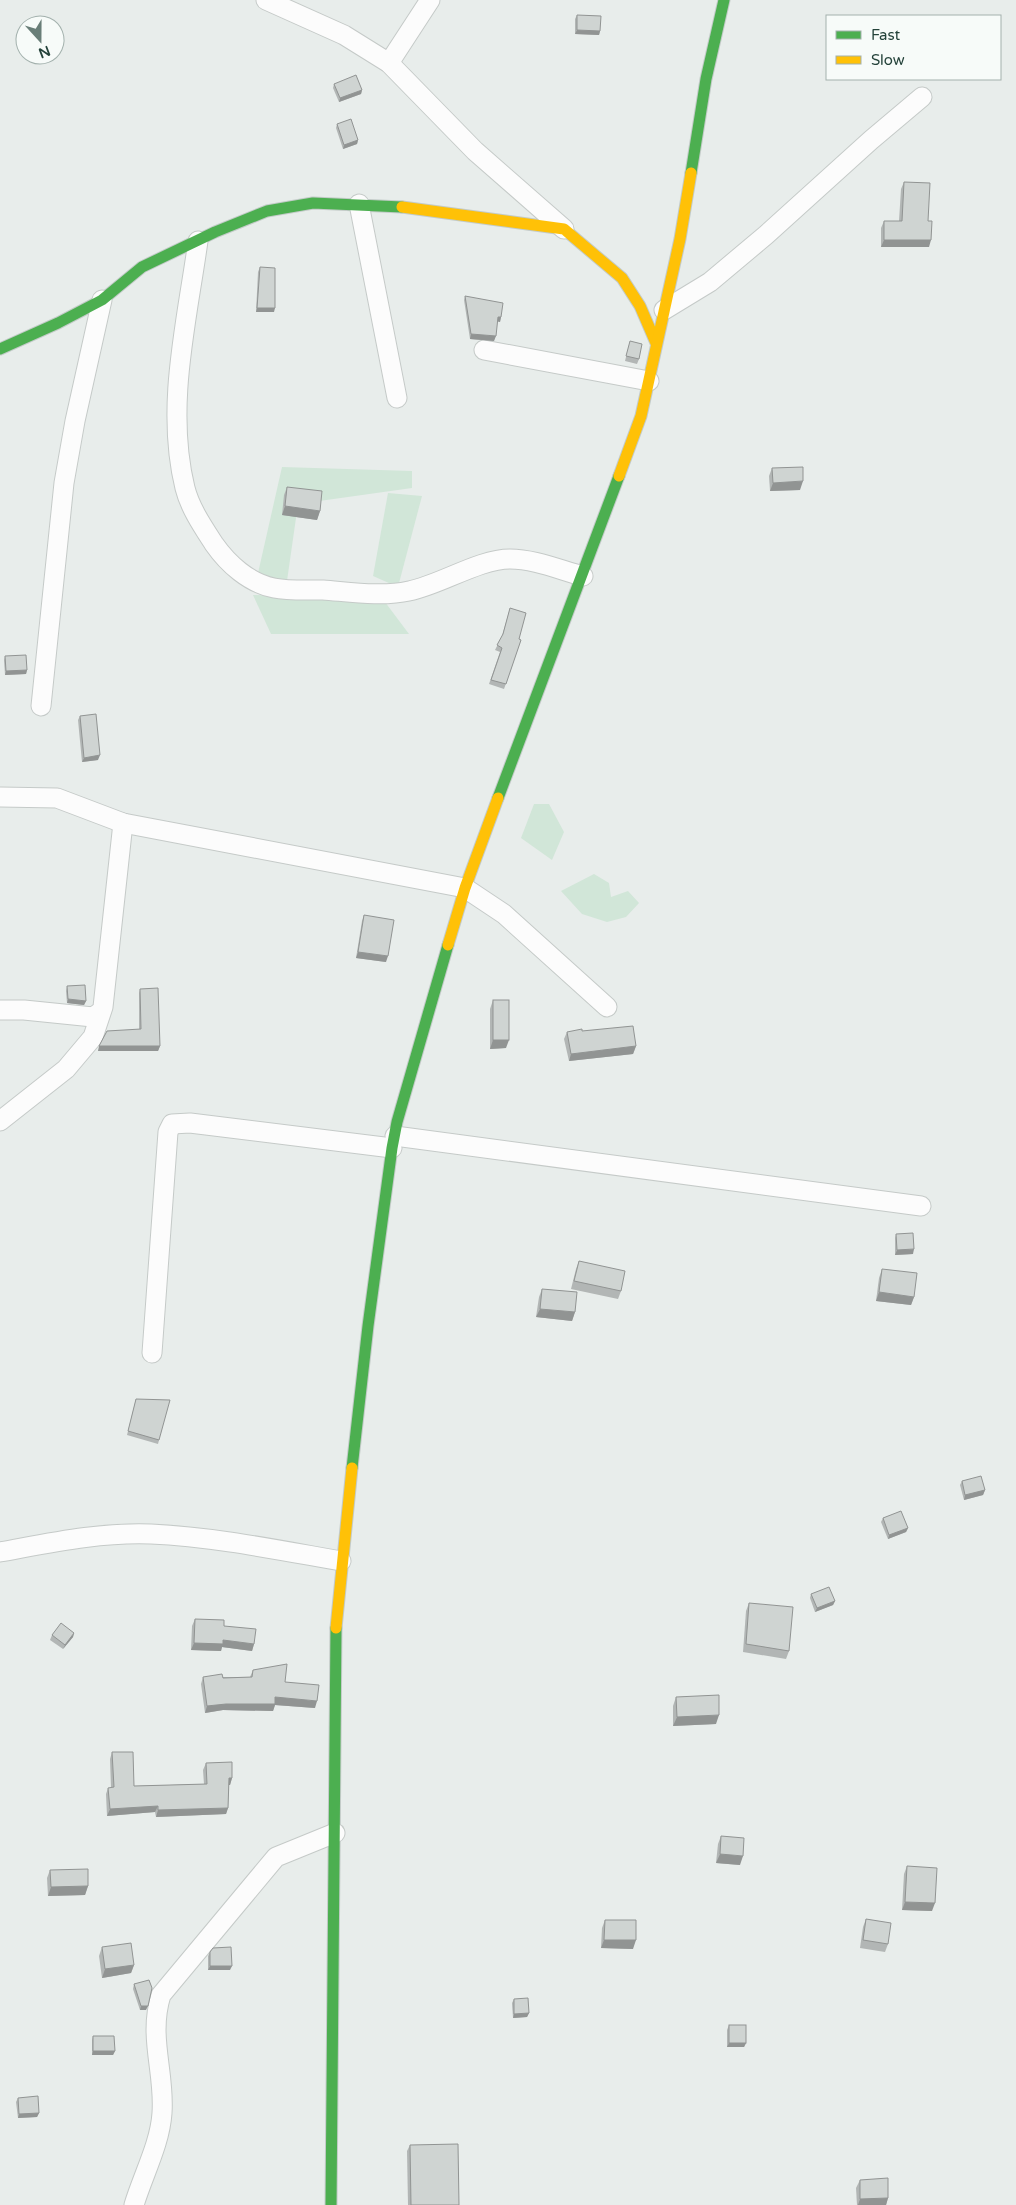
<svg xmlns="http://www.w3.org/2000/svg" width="1016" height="2205" font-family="'Varela Round',sans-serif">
  <rect width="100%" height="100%" fill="#e8edeb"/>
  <g fill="#d1e6d8">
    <polygon points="282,467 412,471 412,488 298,504 286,588 256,582"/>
    <polygon points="388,493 422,496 398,587 373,576"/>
    <polygon points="253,595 382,598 409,634 271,634"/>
    <polygon points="534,804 549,804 564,832 552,860 521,838"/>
    <polygon points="594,874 609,883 611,897 628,891 639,903 626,917 607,922 582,914 561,891"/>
  </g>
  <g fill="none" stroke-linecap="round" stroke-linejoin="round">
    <defs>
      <g id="street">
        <polyline points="266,0 344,35 389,63 475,151 564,229"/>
        <polyline points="389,63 430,0"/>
        <polyline points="359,204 397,398"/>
        <path d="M198 241C187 321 165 407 185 488 190 508 203 527 214 544 228 564 249 583 274 588 289 591 307 590 323 590 350 592 382 597 409 591 440 585 479 559 510 559 534 559 560 570 583 576"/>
        <polyline points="664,310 710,282 766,235 871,140 922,97"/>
        <polyline points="484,350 649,381"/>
        <polyline points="41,706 64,483 75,421 102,300"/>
        <polyline points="0,797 57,798 123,823 465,888 504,914 607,1007"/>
        <polyline points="0,1010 24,1010 93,1017 99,1013"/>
        <polyline points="0,1121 66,1069 93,1037 103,1007 123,823"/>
        <polyline points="395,1136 921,1206"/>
        <polyline points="152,1353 168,1132 172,1124 190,1123 392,1148"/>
        <path d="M0 1552C50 1543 100 1532 151 1534 215 1537 278 1550 341 1561"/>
        <path d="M134 2205C143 2175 160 2144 162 2113 165 2072 148 2037 161 1995L276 1857 335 1833"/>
      </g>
      <g id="fast">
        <polyline points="691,173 706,79 724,0"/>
        <polyline points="0,349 58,323 102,300 142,267 215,232 267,211 313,203 402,207"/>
        <polyline points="498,798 619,476"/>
        <polyline points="352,1468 368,1326 392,1148 397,1122 448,945"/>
        <polyline points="331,2205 336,1628"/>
      </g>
      <g id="slow">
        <polyline points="402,207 564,229 622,278 640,306 656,343"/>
        <polyline points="619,476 641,416 680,239 691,173"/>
        <polyline points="448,945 465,888 498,798"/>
        <polyline points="336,1628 352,1468"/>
      </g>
    </defs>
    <use href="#street" stroke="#c5cac8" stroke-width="21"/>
    <use href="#fast" stroke="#c3cbc8" stroke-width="13"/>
    <use href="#slow" stroke="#c3cbc8" stroke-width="13"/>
    <use href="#street" stroke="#fcfcfc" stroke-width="19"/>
    <use href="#fast" stroke="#4caf50" stroke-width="11"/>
    <use href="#slow" stroke="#ffc107" stroke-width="11"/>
  </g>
  <g fill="#b2b6b5">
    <polygon points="577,15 600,31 599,35 575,34 575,19"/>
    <polygon points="334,84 362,90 361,94 339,102 333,88"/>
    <polygon points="337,124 358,140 357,144 343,149 336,128"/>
    <polygon points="904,182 928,221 929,247 881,247 881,228 884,221 899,221 901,189"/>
    <polygon points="260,267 274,312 256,312 258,272"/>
    <polygon points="465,296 501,317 500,322 497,321 494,341 470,339 464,300"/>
    <polygon points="629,345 639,359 637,364 625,361"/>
    <polygon points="772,468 800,490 770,491 769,476"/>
    <polygon points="287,487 320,511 317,520 282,515 284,495"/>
    <polygon points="510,608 519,639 521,640 504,689 489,684 500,652 495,650 502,636"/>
    <polygon points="5,656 27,670 26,674 5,675 4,660"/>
    <polygon points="80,716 98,760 82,762 78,720"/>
    <polygon points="364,915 386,962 356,958 362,921"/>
    <polygon points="67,986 86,1001 84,1005 67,1003 66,991"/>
    <polygon points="140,989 160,1046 158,1051 98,1051 139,1029 139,993"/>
    <polygon points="493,1000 506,1048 490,1049 490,1009"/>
    <polygon points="582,1031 636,1046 633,1054 569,1061 564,1039 567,1032"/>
    <polygon points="896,1234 913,1254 895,1255 895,1238"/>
    <polygon points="579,1261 621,1291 618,1299 571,1289 576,1269"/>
    <polygon points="882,1269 914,1297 911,1305 876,1301 879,1278"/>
    <polygon points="542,1289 575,1312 572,1321 536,1317 539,1297"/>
    <polygon points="136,1399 159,1440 158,1444 127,1435"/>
    <polygon points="962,1481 985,1490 983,1495 964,1500 960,1485"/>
    <polygon points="883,1518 908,1528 906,1532 888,1539 881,1522"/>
    <polygon points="811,1594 835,1601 833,1605 815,1612 810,1598"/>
    <polygon points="749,1603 789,1651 786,1659 743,1652 746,1611"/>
    <polygon points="195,1619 224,1626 254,1644 252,1651 222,1647 221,1651 191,1650 192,1626"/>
    <polygon points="74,1633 73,1637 63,1649 50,1640 52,1635"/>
    <polygon points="253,1670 285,1682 315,1708 275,1705 273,1711 223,1710 205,1713 201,1684 203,1677 250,1677"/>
    <polygon points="676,1697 716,1724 673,1726 673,1706"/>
    <polygon points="112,1752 134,1786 204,1784 203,1770 206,1763 232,1778 230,1785 229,1785 228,1808 226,1814 156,1817 155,1812 107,1816 106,1794 108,1788 111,1788 110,1759"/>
    <polygon points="721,1836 740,1865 716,1863 718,1844"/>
    <polygon points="907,1866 932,1911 902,1910 904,1874"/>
    <polygon points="50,1870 88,1886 85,1895 48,1896 47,1878"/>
    <polygon points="866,1919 888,1944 885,1952 860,1948 863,1927"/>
    <polygon points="605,1920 633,1949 601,1948 602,1928"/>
    <polygon points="102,1947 134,1965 131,1973 102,1978 99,1956"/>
    <polygon points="210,1952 230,1970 208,1970 208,1956"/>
    <polygon points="134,1984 146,2010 140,2010 133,1989"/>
    <polygon points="514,1999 529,2013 527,2017 513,2018 512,2003"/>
    <polygon points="729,2025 746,2043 744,2047 727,2047 727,2030"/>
    <polygon points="93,2036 115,2051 113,2055 92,2055 92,2040"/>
    <polygon points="18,2098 39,2113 37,2117 18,2118 16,2102"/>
    <polygon points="410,2145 459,2205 408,2205 407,2151"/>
    <polygon points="860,2180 888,2198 886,2205 857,2205 856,2188"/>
  </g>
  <g fill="#919493">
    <polygon points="577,30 600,31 599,35 575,34"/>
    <polygon points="362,90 361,94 339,102 340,98"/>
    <polygon points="358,140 357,144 343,149 344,145"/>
    <polygon points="884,240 931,240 929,247 881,247"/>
    <polygon points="257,308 275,308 274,312 256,312"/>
    <polygon points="498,317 501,317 500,322 496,321"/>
    <polygon points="471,334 496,336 494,341 470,339"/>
    <polygon points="803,481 800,490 770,491 773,483"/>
    <polygon points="285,506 320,511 317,520 282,515"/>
    <polygon points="27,670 26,674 5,675 6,671"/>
    <polygon points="100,755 98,760 82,762 84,758"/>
    <polygon points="358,952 388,956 386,962 356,958"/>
    <polygon points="68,999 86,1001 84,1005 67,1003"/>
    <polygon points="493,1040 509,1040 506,1048 490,1049"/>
    <polygon points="99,1046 160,1046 158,1051 98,1051"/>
    <polygon points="636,1046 633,1054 569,1061 571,1054"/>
    <polygon points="914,1249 913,1254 895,1255 897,1250"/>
    <polygon points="879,1292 914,1297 911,1305 876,1301"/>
    <polygon points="540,1309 575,1312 572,1321 536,1317"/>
    <polygon points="985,1490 983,1495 964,1500 965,1495"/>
    <polygon points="908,1528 906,1532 888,1539 889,1535"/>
    <polygon points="835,1601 833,1605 815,1612 817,1608"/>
    <polygon points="74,1633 73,1637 63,1649 65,1645"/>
    <polygon points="223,1640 254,1644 252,1651 222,1647 221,1651 191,1650 194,1643"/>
    <polygon points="275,1697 317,1701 315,1708 275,1705 273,1711 223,1710 205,1713 207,1706"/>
    <polygon points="719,1715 716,1724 673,1726 677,1717"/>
    <polygon points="229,1778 232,1778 230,1785 226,1785"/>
    <polygon points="158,1806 155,1812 107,1816 110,1809"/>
    <polygon points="228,1808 226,1814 156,1817 158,1810"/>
    <polygon points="720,1854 743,1856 740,1865 716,1863"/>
    <polygon points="88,1886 85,1895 48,1896 51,1887"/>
    <polygon points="905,1902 935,1903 932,1911 902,1910"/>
    <polygon points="604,1940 636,1940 633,1949 601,1948"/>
    <polygon points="134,1965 131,1973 102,1978 105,1969"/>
    <polygon points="210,1966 232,1966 230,1970 208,1970"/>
    <polygon points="141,2006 148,2006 146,2010 140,2010"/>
    <polygon points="529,2013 527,2017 513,2018 514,2014"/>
    <polygon points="729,2043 746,2043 744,2047 727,2047"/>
    <polygon points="93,2051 115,2051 113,2055 92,2055"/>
    <polygon points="39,2113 37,2117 18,2118 19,2114"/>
    <polygon points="888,2198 886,2205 858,2205 860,2199"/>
  </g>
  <g fill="#cfd4d2" stroke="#919493">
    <polygon points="577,15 601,16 600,31 577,30"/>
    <polygon points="356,75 362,90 340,98 334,84"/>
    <polygon points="351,119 358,140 344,145 337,124"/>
    <polygon points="904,182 930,183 928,221 932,221 931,240 884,240 884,221 902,221"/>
    <polygon points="260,267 275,268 275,308 257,308"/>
    <polygon points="465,296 503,303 501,317 498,317 496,336 471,334"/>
    <polygon points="630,341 642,344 639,359 626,356"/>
    <polygon points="803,467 803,481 773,483 772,468"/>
    <polygon points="287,487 322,491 320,511 285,506"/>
    <polygon points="510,608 526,613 519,639 521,640 506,684 491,680 502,648 497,645 503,634"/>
    <polygon points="26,655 27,670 6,671 5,656"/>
    <polygon points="96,714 100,755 84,758 80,716"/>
    <polygon points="364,915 394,920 388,956 358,952"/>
    <polygon points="85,985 86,1001 68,999 67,986"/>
    <polygon points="158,988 160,1046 99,1046 107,1031 141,1029 140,989"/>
    <rect x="493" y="1000" width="16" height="40"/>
    <polygon points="633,1026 636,1046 571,1054 567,1032 582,1029 582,1031"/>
    <polygon points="913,1233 914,1249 897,1250 896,1234"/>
    <polygon points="579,1261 625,1271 621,1291 574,1281"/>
    <polygon points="882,1269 917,1273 914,1297 879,1292"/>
    <polygon points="542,1289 577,1292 575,1312 540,1309"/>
    <polygon points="136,1399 170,1400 159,1440 128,1431"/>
    <polygon points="981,1476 985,1490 965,1495 962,1481"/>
    <polygon points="901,1511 908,1528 889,1535 883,1518"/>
    <polygon points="829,1587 835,1601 817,1608 811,1594"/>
    <polygon points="749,1603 793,1607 789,1651 746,1644"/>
    <polygon points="195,1619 224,1620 224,1626 256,1629 254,1644 223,1640 223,1644 194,1643"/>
    <polygon points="61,1623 74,1633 65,1645 52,1635"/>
    <polygon points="287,1664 285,1682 319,1685 317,1701 275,1697 275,1704 226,1704 207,1706 203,1677 222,1674 223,1678 252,1677 253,1670"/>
    <polygon points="719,1695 719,1715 677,1717 676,1697"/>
    <polygon points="112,1752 133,1752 134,1786 207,1784 206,1763 232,1762 232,1778 229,1778 228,1808 158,1810 158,1806 110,1809 108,1788 114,1787"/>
    <polygon points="721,1836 744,1838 743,1856 720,1854"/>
    <polygon points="907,1866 937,1868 935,1903 905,1902"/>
    <polygon points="88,1869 88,1886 51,1887 50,1870"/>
    <polygon points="866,1919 891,1923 888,1944 863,1940"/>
    <polygon points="605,1920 636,1920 636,1940 604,1940"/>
    <polygon points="131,1943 134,1965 105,1969 102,1947"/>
    <polygon points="231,1947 232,1966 210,1966 210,1952 213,1948"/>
    <polygon points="149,1980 152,1988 148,2006 141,2006 134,1984"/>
    <polygon points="528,1998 529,2013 514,2014 514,1999"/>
    <rect x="729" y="2025" width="17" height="18"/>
    <polygon points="93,2036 114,2036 115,2051 93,2051"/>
    <polygon points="38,2096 39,2113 19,2114 18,2098"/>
    <polygon points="458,2144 459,2205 411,2205 410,2145"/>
    <polygon points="888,2178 888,2198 860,2199 860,2180"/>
  </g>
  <rect x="826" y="15" width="175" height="65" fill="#f7fbf9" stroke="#a3b1ad"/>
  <rect x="836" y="31" width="25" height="8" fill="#4caf50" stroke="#a3b1ad"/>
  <text x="871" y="40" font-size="15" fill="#24423a">Fast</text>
  <rect x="836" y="56" width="25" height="8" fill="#ffc107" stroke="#a3b1ad"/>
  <text x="871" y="65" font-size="15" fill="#24423a">Slow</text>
  <g transform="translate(40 40) rotate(159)"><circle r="24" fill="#f7fbf9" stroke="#a3b1ad"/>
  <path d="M0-4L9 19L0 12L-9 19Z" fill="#697e78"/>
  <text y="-8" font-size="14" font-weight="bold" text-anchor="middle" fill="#24423a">N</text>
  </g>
</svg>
